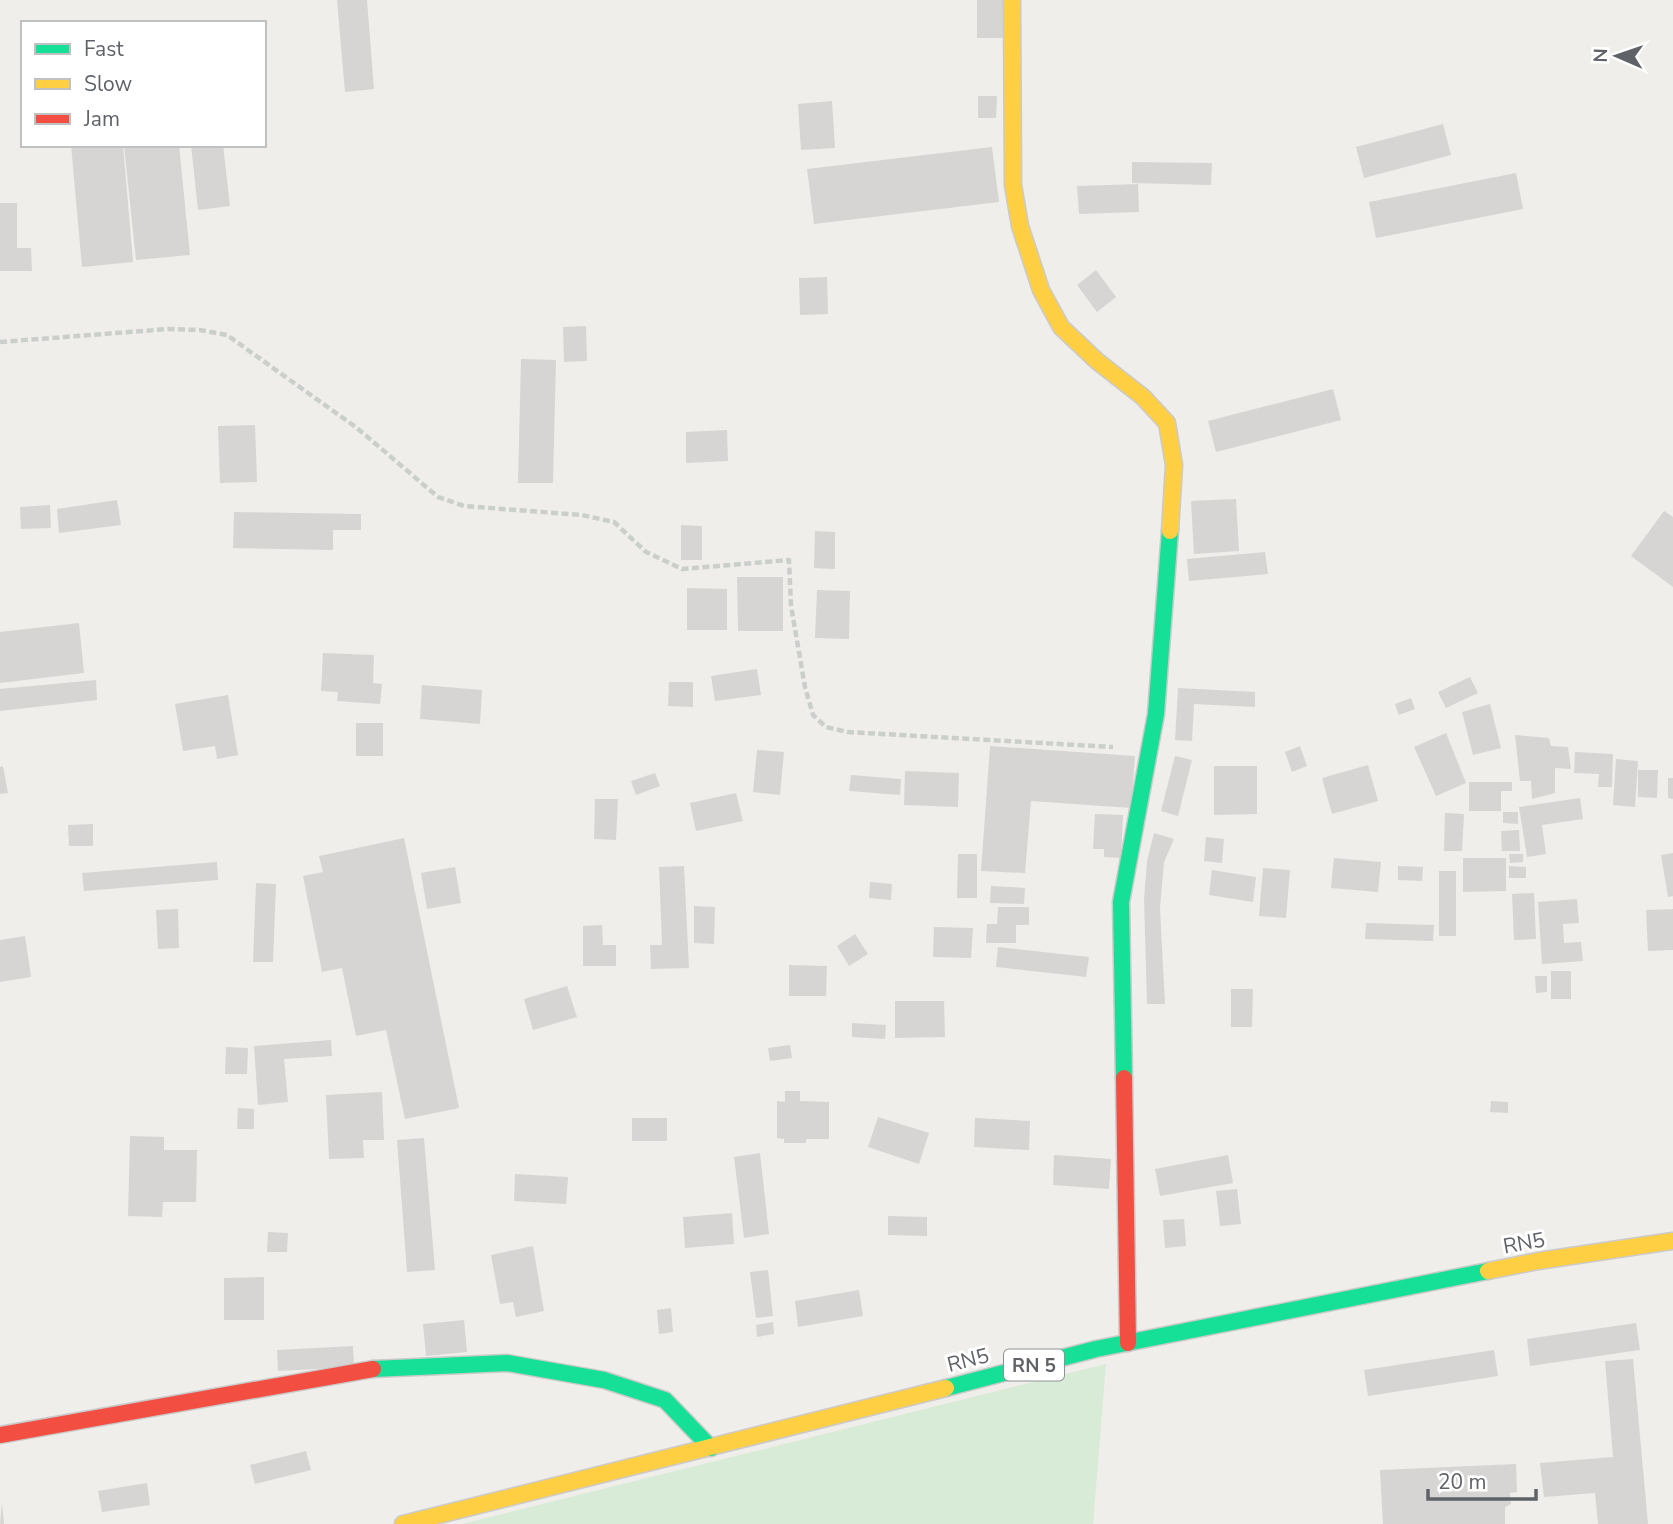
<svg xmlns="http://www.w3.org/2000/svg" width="1673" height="1524" font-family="'Nunito Sans',sans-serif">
  <rect width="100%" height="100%" fill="#efeeea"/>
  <polygon fill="#d8ebd6" points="1106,1364 1093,1524 462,1524"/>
  <g fill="#d6d5d3">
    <polygon points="337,0 367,0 374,89 345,92"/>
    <polygon points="977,0 1003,0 1004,38 977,38"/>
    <polygon points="978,96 997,96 996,118 978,118"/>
    <polygon points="832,101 835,148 801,150 798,104"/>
    <polygon points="1443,124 1451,155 1364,178 1356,147"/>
    <polygon points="71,145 123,145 133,262 82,267"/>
    <polygon points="124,145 179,145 190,255 136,260"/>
    <polygon points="191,145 223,145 230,206 198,210"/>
    <polygon points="992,147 999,202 814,224 807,169"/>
    <polygon points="1132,162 1212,163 1211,185 1132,183"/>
    <polygon points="1516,173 1523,209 1376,238 1369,202"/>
    <polygon points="1138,184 1139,212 1079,214 1077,186"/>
    <polygon points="0,203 17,203 17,248 31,248 32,271 0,271"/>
    <polygon points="1096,270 1116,297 1097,312 1077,285"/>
    <polygon points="827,277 828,314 800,315 799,278"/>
    <polygon points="586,326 587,361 564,362 563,327"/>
    <polygon points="521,359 556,360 553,483 518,483"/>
    <polygon points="1333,389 1341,420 1216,452 1208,421"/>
    <polygon points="255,425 257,482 220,483 218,426"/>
    <polygon points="727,430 728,461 686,463 686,432"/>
    <polygon points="1236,499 1239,551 1194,554 1191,501"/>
    <polygon points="117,500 121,525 59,533 57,509"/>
    <polygon points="50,505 51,528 21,529 20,507"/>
    <polygon points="1664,511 1673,517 1673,587 1631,556"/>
    <polygon points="234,512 361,514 361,530 333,530 333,550 233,548"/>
    <polygon points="681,525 702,526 702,560 681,560"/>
    <polygon points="815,531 835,532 835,569 814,568"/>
    <polygon points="1265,552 1268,574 1189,581 1187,559"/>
    <polygon points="737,577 783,577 783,631 738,631"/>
    <polygon points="687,588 727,589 727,630 687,630"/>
    <polygon points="817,590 850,591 849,639 815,638"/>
    <polygon points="79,623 84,673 0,683 0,632"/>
    <polygon points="323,653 374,655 373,683 382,684 380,704 337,701 338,692 321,691"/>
    <polygon points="757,669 761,695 715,701 711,676"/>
    <polygon points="1470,677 1478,693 1446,708 1438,692"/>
    <polygon points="96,680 97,700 0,711 0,689"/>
    <polygon points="669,682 693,682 693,707 668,706"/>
    <polygon points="422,685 482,690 480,724 420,719"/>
    <polygon points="1178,688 1255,692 1255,707 1194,704 1192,741 1175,740"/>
    <polygon points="228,695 238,755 217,759 215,746 183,751 175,704"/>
    <polygon points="1411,698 1415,709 1399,715 1395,704"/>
    <polygon points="1490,704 1501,748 1473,755 1462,712"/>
    <rect x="356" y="723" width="27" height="33"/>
    <polygon points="1446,733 1466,783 1436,796 1414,747"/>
    <polygon points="1515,735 1549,738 1551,746 1568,747 1571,769 1555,768 1555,793 1532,799 1531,781 1520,781"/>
    <polygon points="990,746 1135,756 1131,808 1031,801 1025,873 981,871"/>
    <polygon points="1300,746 1307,766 1292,772 1285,752"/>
    <polygon points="757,750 784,752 780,795 753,792"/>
    <polygon points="1575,752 1613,754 1612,787 1598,787 1599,774 1574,773"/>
    <polygon points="1175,756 1192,760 1178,816 1161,811"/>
    <polygon points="1616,759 1638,761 1635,807 1613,805"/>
    <polygon points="1368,765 1378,801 1332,814 1322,778"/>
    <polygon points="3,766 8,793 0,794 0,767"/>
    <polygon points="1214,766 1257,766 1257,814 1214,815"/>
    <polygon points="1638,770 1658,770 1657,798 1638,797"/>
    <polygon points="905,771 959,773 958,807 904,805"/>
    <polygon points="655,773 660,786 636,795 631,781"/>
    <polygon points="851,775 901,779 900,795 849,791"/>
    <polygon points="1668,778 1673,778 1673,799 1668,798"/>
    <polygon points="1469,782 1512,782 1512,791 1501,791 1501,811 1469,811"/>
    <polygon points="736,793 743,821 696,831 690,803"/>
    <polygon points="1580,798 1583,819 1542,825 1546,854 1527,857 1519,807"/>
    <polygon points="595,799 618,799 616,840 594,839"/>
    <polygon points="1503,812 1518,812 1518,824 1503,823"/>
    <polygon points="1445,813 1464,814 1462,851 1444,851"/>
    <polygon points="1095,814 1123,815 1121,858 1104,857 1104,849 1093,849"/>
    <polygon points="93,824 93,846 69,846 68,825"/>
    <polygon points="1519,830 1520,851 1502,851 1501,831"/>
    <polygon points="1154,833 1174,839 1164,862 1160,908 1165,1004 1147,1004 1144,899 1147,861"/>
    <polygon points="1206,837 1224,839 1222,863 1204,861"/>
    <polygon points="404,838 459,1108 405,1119 386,1030 356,1036 342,968 322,972 303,876 323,872 319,856"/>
    <polygon points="1673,853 1673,896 1668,897 1661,855"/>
    <polygon points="958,854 977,854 977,898 957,898"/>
    <polygon points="1509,854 1523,854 1523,862 1510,863"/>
    <polygon points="1334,858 1381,862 1378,892 1331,888"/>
    <polygon points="1463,858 1506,858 1506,891 1463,892"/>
    <polygon points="217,862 218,880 84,891 82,873"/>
    <polygon points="684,866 689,968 651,969 650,945 662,945 659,867"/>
    <polygon points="1398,866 1423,867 1422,881 1398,880"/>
    <polygon points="1509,866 1526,867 1526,878 1509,878"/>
    <polygon points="455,867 461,903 427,909 421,873"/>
    <polygon points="1263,868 1290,870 1286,918 1259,916"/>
    <polygon points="1212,870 1256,877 1253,902 1209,895"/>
    <rect x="1439" y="871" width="17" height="65"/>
    <polygon points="870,882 892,884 891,900 869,898"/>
    <polygon points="256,883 276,884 273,962 253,962"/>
    <polygon points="991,886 1025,888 1024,904 990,903"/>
    <polygon points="1534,893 1536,939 1514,940 1512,894"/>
    <polygon points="1577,899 1579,923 1563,924 1564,943 1581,942 1583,961 1542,964 1538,902"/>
    <polygon points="694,906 715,907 714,944 694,943"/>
    <polygon points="998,907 1029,907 1029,925 1016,925 1016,943 986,943 987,924 997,924"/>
    <polygon points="178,909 179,948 158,949 156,910"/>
    <polygon points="1673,909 1673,950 1648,951 1646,910"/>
    <polygon points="1366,923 1434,925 1433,941 1365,939"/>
    <polygon points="602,925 603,945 616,945 616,966 583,966 583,926"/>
    <polygon points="934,927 973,928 971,958 933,957"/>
    <polygon points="855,934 868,954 849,966 837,946"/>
    <polygon points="25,936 31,977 0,982 0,940"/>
    <polygon points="998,947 1089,957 1086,977 996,967"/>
    <polygon points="789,965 827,966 826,996 789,996"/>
    <rect x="1551" y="971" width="20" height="28"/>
    <polygon points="1535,976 1547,976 1547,992 1536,993"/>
    <polygon points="567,986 577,1017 533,1030 524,999"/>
    <polygon points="1231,989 1253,989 1252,1027 1231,1027"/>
    <polygon points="895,1001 944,1001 945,1037 895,1038"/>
    <polygon points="852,1023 886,1025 885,1039 852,1037"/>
    <polygon points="331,1040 332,1056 284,1059 288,1102 258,1105 254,1046"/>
    <polygon points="790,1045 792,1058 770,1061 768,1048"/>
    <polygon points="226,1047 248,1048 247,1074 225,1074"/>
    <polygon points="785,1091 800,1091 800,1101 829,1102 829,1139 806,1139 806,1143 784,1143 784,1139 777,1138 777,1101 785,1102"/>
    <polygon points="382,1092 384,1140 363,1140 364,1158 329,1159 326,1095"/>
    <polygon points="1491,1101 1508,1102 1508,1113 1490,1112"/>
    <polygon points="238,1108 254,1109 254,1129 237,1129"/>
    <polygon points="878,1117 929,1133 919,1164 868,1147"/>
    <rect x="632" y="1118" width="35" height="23"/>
    <polygon points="975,1118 1030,1121 1029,1150 974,1147"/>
    <polygon points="130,1136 164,1137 164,1150 197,1150 196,1202 163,1202 162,1217 128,1216"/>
    <polygon points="424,1138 435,1270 407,1272 397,1140"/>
    <polygon points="760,1153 769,1234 744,1238 734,1157"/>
    <polygon points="1054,1155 1111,1159 1109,1189 1053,1185"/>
    <polygon points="1228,1155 1233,1183 1160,1196 1155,1169"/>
    <polygon points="515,1174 568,1177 566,1204 514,1201"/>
    <polygon points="1237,1189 1241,1224 1220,1226 1216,1191"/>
    <polygon points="732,1213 734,1244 685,1248 683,1217"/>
    <polygon points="888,1216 927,1217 927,1236 888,1235"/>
    <polygon points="1184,1219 1186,1246 1165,1248 1163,1220"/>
    <polygon points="268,1232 288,1233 287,1252 267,1252"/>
    <polygon points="533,1246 544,1311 516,1317 513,1302 500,1304 491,1255"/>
    <polygon points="768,1270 773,1316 756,1318 750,1272"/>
    <polygon points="264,1277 264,1320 224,1320 224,1278"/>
    <polygon points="859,1290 863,1316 798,1327 795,1301"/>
    <polygon points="671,1308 673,1332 659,1334 657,1310"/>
    <polygon points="464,1320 467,1352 426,1356 423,1324"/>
    <polygon points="773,1322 774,1334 757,1337 756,1325"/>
    <polygon points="1636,1323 1640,1350 1530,1366 1527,1339"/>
    <polygon points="353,1346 354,1367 278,1371 277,1350"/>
    <polygon points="1494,1350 1498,1376 1368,1396 1364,1370"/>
    <polygon points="1633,1359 1648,1524 1598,1524 1595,1493 1544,1497 1540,1463 1613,1457 1605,1361"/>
    <polygon points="306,1451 311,1470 255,1484 250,1465"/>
    <polygon points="1516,1464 1517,1492 1510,1493 1511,1504 1505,1507 1505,1524 1383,1524 1380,1470"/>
    <polygon points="147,1483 150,1505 102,1512 98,1491"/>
    <polygon points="2,1502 4,1524 0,1524"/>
  </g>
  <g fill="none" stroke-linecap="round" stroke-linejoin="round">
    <defs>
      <g id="fast">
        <polyline points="1124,1078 1121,902 1156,714 1170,531"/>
        <polyline points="373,1369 507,1363 604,1380 665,1400 711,1448"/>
        <polyline points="946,1388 1096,1349 1488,1271"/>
      </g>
      <g id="slow">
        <polyline points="1012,0 1013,185 1020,226 1041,290 1061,327 1097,361 1143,397 1167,423 1174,465 1170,531"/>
        <polyline points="1488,1271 1538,1261 1673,1241"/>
        <polyline points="403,1524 946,1388"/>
      </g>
      <g id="jam">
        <polyline points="1124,1078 1128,1343"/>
        <polyline points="0,1435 373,1369"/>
      </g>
    </defs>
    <use href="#fast" stroke="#cacacb" stroke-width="19"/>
    <use href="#slow" stroke="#cacacb" stroke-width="19"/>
    <use href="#jam" stroke="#cacacb" stroke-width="19"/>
    <polyline stroke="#cacfcc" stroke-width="4.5" stroke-dasharray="7 3.5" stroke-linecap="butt" points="0,342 168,329 200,330 227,335 357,428 438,497 464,506 582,515 614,522 646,552 682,569 789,560 791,606 805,687 813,715 826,727 847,732 1113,747"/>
    <use href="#fast" stroke="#16e098" stroke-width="16"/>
    <use href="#slow" stroke="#ffcf43" stroke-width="16"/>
    <use href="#jam" stroke="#f24e42" stroke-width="16"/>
  </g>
  <g text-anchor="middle" stroke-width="6" stroke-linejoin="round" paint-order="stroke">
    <rect fill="#fff" stroke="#8f9295" stroke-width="2" x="1004" y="1349.5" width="60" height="31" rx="5"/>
    <g font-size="19" font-weight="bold" fill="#5f6368">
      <text x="1034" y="1372">RN 5</text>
    </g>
    <g font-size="21" fill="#5f6368" stroke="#fff">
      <text transform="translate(1524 1243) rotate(-10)" y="7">RN5</text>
      <text transform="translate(968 1360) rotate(-14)" y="7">RN5</text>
    </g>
  </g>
  <rect x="21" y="21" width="245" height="126" fill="#ffffff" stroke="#bfc1c3" stroke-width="2"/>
  <rect x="35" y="44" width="35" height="10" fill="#16e098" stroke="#bfc1c3" stroke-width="2"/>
  <text x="84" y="56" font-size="21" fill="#5f6368">Fast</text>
  <rect x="35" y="79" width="35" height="10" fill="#ffcf43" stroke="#bfc1c3" stroke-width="2"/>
  <text x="84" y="91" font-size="21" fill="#5f6368">Slow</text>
  <rect x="35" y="114" width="35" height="10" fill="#f24e42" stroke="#bfc1c3" stroke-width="2"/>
  <text x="84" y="126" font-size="21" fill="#5f6368">Jam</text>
  <g transform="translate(1617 56) rotate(272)" stroke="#ffffff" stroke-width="5" paint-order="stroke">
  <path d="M0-5L12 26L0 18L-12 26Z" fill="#5f6368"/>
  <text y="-10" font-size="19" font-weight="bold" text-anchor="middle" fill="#5f6368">N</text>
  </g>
  <path d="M1428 1489v10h108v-10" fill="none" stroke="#5f6368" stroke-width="3.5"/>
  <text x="1438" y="1489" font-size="21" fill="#5f6368" stroke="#ffffff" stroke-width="5" paint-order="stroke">20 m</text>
</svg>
